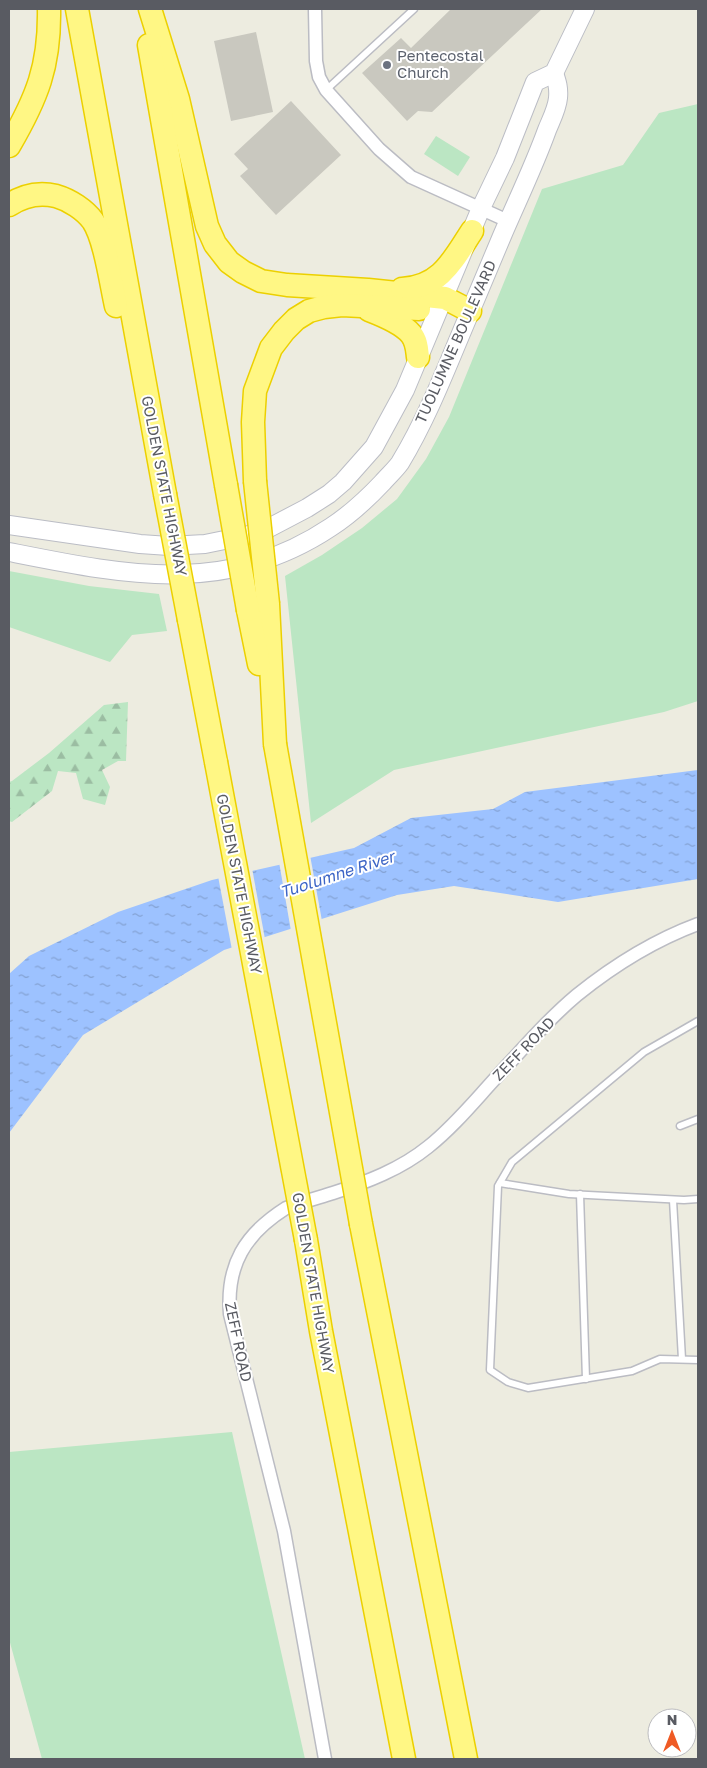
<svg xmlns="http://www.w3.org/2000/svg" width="707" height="1768" font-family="'Golos Text',sans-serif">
  <defs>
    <pattern id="forest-firs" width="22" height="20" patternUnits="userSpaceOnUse" patternTransform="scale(1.25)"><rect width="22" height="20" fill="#bbe6c3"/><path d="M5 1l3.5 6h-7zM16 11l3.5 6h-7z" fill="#9bbda2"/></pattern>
    <pattern id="water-ripples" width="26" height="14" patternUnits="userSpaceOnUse" patternTransform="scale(1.25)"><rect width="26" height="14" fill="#9dc2ff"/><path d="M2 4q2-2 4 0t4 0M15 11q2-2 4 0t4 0" fill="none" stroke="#83a1d2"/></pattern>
  </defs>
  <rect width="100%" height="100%" fill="#edece0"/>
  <g fill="#bbe6c3">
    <polygon points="698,104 698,701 664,712 394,770 311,823 285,576 322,555 362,528 397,499 426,459 449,417 542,189 623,165 659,113"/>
    <polygon points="436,136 470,157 458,176 424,154"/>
    <polygon points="9,571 89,586 159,594 167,631 132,635 110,662 9,627"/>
    <polygon points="232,1432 305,1759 42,1759 9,1639 9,1452"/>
  </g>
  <polygon fill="url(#forest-firs)" points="128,702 126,761 118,761 102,770 110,787 105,805 83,799 76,773 58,771 52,791 12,822 9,821 9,782 12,781 49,753 104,705"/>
  <polygon fill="url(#water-ripples)" points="698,770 698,879 558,902 454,886 397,895 224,950 83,1035 9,1133 9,974 29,956 118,912 212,880 354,848 411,818 493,809 525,792"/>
  <g fill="#edece0">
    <polygon points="310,855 322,921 291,931 279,862"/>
    <polygon points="252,868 265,939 232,950 218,876"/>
  </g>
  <g fill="#c9c8bf">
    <polygon points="451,9 542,9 432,112 418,111 407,121 362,73 401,38 411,48"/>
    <polygon points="256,32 273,112 231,121 214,41"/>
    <polygon points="291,101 341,155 276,215 240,176 248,169 234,154"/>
  </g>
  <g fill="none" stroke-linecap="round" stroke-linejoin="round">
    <defs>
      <g id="lane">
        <polyline points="326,90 414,9"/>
        <polyline points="698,1021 644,1052 512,1162 498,1186 490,1370 508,1382 528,1388 632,1371 660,1359 698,1360"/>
        <polyline points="680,1126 698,1119"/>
        <polyline points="500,1183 569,1194 684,1200 698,1199"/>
        <polyline points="580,1194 586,1379"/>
        <polyline points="673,1200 682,1359"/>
      </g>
      <g id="street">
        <polyline points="315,9 316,61 319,77 326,90 379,149 411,177 508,221"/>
        <path d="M325 1759 284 1531 230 1314C226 1265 245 1234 286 1208 302 1202 317 1198 333 1193 367 1182 401 1169 428 1147 452 1128 472 1104 492 1082 520 1052 546 1021 577 995 613 966 655 940 698 924"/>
      </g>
      <g id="secondary">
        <polyline points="9,525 140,544 169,546 205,544 249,535 267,529 307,508 329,494 343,482 374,447 405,390 481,208 505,158 535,82 554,73 585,9"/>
        <path d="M9 552C125 575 226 597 331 527 351 514 367 499 383 482 388 476 395 470 400 463 423 425 440 384 457 343 472 308 487 272 502 236 517 201 534 166 547 130 551 120 557 109 558 98 559 88 557 82 554 73"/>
      </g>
      <g id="highway">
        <polyline points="77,9 165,494"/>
        <polyline points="150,9 178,99 207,226 215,244 229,262 243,272 261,281 287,285 368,290 445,298 470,311"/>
        <polyline points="149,45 226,485"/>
        <path d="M9 146C37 98 50 66 49 9"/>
        <path d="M9 205C24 195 39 192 56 196 70 200 85 210 93 221 105 239 111 284 116 306"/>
        <path d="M402 289C441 287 453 260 472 231"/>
        <path d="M369 310C382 315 402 323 411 334 417 341 417 349 418 357"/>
        <polyline points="255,481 253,422 255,391 271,348 284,331 296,319 309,311 324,307 342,305 419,309"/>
        <polyline points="268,604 275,744"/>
        <polyline points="248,610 259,664"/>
        <polyline points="189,620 216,762"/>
        <polyline points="361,1224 466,1759"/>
        <polyline points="306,1240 321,1331 404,1759"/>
      </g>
    </defs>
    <use href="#lane" stroke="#bbbcc3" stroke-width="9"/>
    <use href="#street" stroke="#bbbcc3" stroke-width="15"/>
    <use href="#secondary" stroke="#bbbdc5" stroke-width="20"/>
    <use href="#highway" stroke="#ecd000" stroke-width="25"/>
    <use href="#lane" stroke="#fff" stroke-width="6"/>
    <use href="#street" stroke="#fff" stroke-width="12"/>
    <use href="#secondary" stroke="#fff" stroke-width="18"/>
    <use href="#highway" stroke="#fff784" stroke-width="22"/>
    <defs>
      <g id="highway-bridge">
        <polyline points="255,481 268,604"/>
        <polyline points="226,485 248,610"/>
        <polyline points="165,494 189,620"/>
        <polyline points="275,744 361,1224"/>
        <polyline points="216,762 306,1240"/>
      </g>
    </defs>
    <use href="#highway-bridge" stroke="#ecd000" stroke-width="25" stroke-linecap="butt"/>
    <use href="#highway-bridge" stroke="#fff784" stroke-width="22"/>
  </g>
  <circle fill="#6b7280" stroke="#fff" stroke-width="2" cx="387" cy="65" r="5"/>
  <g text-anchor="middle" stroke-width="4" stroke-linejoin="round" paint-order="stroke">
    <g font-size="15" fill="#5b616d" stroke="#fff" text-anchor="start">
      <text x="397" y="61">Pentecostal<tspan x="397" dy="17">Church</tspan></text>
    </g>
    <g font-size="15" fill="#595b62" stroke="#fff">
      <text transform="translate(456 342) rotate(-66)" y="5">TUOLUMNE BOULEVARD</text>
      <text transform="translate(164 486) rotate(79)" y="5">GOLDEN STATE HIGHWAY</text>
      <text transform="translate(239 884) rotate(79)" y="5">GOLDEN STATE HIGHWAY</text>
      <text transform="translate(524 1049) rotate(-46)" y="5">ZEFF ROAD</text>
      <text transform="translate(313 1283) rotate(80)" y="5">GOLDEN STATE HIGHWAY</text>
      <text transform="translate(238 1342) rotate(78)" y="5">ZEFF ROAD</text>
    </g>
    <g font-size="16" font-style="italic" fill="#3d65c6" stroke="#fff">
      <text transform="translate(337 874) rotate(-18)" y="6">Tuolumne River</text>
    </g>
  </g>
  <rect width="707" height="1768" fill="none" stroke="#595b62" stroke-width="20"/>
  <g transform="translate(672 1733)"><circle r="24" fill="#ffffff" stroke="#bdbdc0"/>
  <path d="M0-4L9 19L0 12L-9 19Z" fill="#ef5a24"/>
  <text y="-8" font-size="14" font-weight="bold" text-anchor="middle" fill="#595b62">N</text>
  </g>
</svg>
